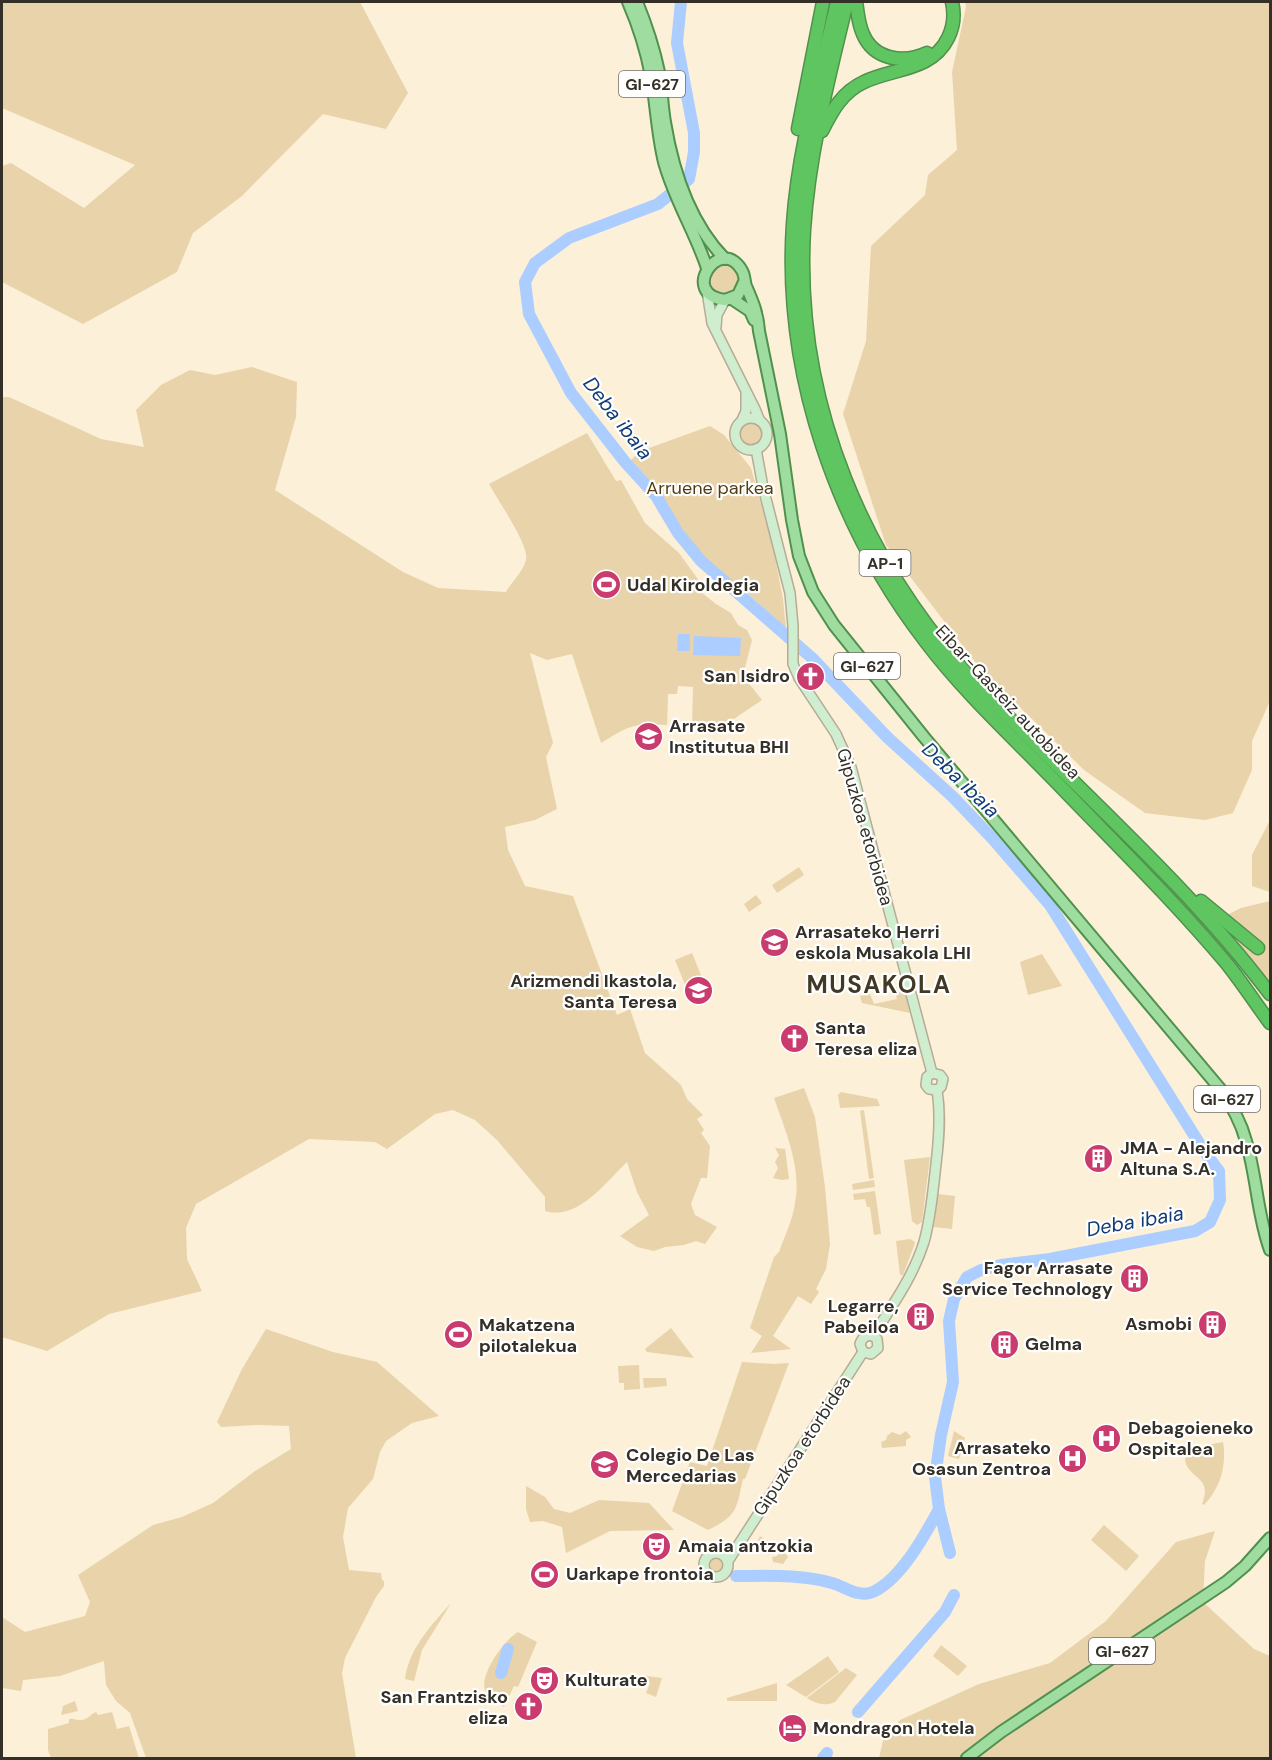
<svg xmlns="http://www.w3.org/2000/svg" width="1272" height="1760" font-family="'DM Sans',sans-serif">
  <rect width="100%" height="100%" fill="#fcf0d9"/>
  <g fill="#e8d3aa">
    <polygon points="2,2 360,2 408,93 386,129 323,114 242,196 193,233 177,272 83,324 2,282 2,166 11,163 84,208 135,165 2,108"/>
    <polygon points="965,2 1270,2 1270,701 1252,741 1252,770 1233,813 1205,820 1145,813 1084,770 979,667 886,545 843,414 866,341 871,246 925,195 928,175 957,150 952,72 966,7"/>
    <polygon points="728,263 741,274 738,291 723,298 709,289 709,272 717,264"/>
    <path d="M252 367 297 382 296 417 275 490 403 572 438 588 506 592C512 581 523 572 526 560 530 546 497 499 489 484L587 433 616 481 621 480 645 523 679 553 705 589 702 593 716 604 731 613 738 625 747 630 752 640 743 676 762 700 716 731 692 727 693 687 678 686 677 694H668L667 725C633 723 630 725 601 743L572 654 547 660 530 653 553 743 546 757 557 809 535 820 505 827 508 850 525 886 573 896 617 1015 630 1009 645 1053 681 1085 687 1099 703 1115 697 1119 704 1130 701 1133 710 1146 707 1178H701L691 1204 695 1215 717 1227 705 1244 696 1241 684 1245 665 1247 654 1251 637 1247 620 1236 649 1215 637 1192 627 1162C606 1182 578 1221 545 1211V1197L497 1140 475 1120 453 1110 435 1114 387 1149 375 1142 309 1139 196 1204 186 1228 187 1259 202 1291 109 1314 47 1351 2 1337V397H9L101 439 144 447 136 410 161 385 190 370 215 375Z"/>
    <circle cx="752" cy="434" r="11"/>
    <polygon points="710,426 724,435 751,468 773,547 783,599 786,628 744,590 703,559 646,476 631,460 641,451"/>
    <polygon points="1270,820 1270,892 1252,886 1252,855"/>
    <polygon points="799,867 804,875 777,893 772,885"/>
    <polygon points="756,895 762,903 749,912 744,904"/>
    <polygon points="1270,901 1270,984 1217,920 1241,908"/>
    <polygon points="692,953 705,985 688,992 675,960"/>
    <polygon points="1042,954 1062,986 1028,995 1020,962"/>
    <polygon points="903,984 910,1013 862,1003 860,996 870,994 874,1004 897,999 894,988"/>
    <path d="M804 1088 815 1117 825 1187 830 1244 826 1269 816 1289 819 1292 811 1304 798 1296 773 1336 791 1349 751 1353 762 1336 750 1328 774 1257 779 1252C784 1237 793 1220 795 1203 802 1168 785 1130 774 1098Z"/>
    <polygon points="841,1092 877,1099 880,1106 840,1108 838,1095"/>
    <polygon points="864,1110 874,1178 869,1179 860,1111"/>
    <polygon points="775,1148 785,1149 789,1179 782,1180 773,1178 778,1168 775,1162 779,1155"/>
    <polygon points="930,1157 922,1222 917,1225 912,1221 904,1160"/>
    <polygon points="874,1180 875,1187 853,1190 852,1184"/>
    <polygon points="875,1191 881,1234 874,1235 870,1207 867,1207 865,1199 854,1200 853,1194"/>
    <polygon points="938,1194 955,1196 952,1229 934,1227"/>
    <polygon points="910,1239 915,1242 914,1246 903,1275 900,1275 896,1241"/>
    <polygon points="671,1328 694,1358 647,1352 645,1349"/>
    <polygon points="266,1329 333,1352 377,1362 439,1416 412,1423 386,1441 380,1452 373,1479 348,1508 343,1537 349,1570 381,1573 382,1580 384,1581 384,1586 376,1597 345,1658 342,1673 356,1758 146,1758 130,1713 116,1701 106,1685 104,1661 60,1676 23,1680 21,1691 2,1688 2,1617 25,1632 85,1616 90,1602 78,1575 153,1525 182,1517 213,1503 255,1471 291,1449 289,1426 257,1425 221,1427 217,1422 242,1369"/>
    <path d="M742 1362 774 1364 789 1363 745 1479H743C736 1510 738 1515 708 1530L672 1511 690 1462 707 1466Z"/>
    <polygon points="639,1365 640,1389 624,1390 624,1383 619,1383 618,1366"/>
    <polygon points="643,1378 666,1378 667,1386 644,1388"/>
    <polygon points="906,1431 911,1437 906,1440 906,1446 882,1448 881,1442 886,1440 887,1436 892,1432 900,1435"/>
    <polygon points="954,1431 965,1438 959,1459 948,1456"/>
    <path d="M1223 1442C1227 1466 1220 1488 1204 1505L1202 1504C1214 1476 1186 1478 1185 1459 1193 1446 1209 1445 1223 1442Z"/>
    <polygon points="526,1486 545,1497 554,1509 570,1513 599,1500 649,1503 674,1530 610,1531 566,1553 562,1527 543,1521 530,1522 526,1509"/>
    <polygon points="1104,1525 1139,1556 1126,1571 1091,1540"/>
    <polygon points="1215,1531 1205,1561 1203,1602 1254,1649 1270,1656 1270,1758 879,1758 883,1741 900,1720 979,1684 1050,1663 1106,1621 1176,1542"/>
    <polygon points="760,1536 778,1548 769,1555 761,1552 757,1543"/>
    <polygon points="782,1550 788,1557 783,1564 773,1562 772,1557 777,1556"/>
    <circle cx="717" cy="1565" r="8"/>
    <path d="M451 1603 422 1650 414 1681 405 1679C409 1648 431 1626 451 1603Z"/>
    <path d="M518 1632 537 1642 518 1687 514 1686 504 1707C499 1703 488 1697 486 1692 477 1677 505 1639 518 1632Z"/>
    <polygon points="941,1645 967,1666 958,1676 933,1656"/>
    <polygon points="828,1656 839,1672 806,1697 786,1685"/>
    <path d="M846 1668 857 1675 835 1702C825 1707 815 1703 807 1698Z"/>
    <polygon points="640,1675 662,1678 656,1697 646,1693 650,1683 635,1680"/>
    <polygon points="777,1683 777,1701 727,1701 727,1698"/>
    <polygon points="75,1701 78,1711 61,1715 63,1706"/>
    <path d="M96 1712 98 1715 112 1712 117 1729 129 1726 139 1758H51L48 1750V1729L69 1723V1719C75 1718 76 1721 82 1720 89 1719 90 1714 96 1712Z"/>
  </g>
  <g fill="#abcdff">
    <polygon points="678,634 690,634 690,651 677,651"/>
    <polygon points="694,636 741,638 740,656 693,655"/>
  </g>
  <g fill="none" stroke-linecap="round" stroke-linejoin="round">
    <g stroke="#abcdff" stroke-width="12">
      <polyline points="681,2 677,43 694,133 694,152 689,179 658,204 569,238 535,263 525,282 529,314 571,393 625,462 656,496 678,533 701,561 812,658 887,737 953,797 993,839 1050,905 1204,1151 1219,1171 1220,1200 1210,1222 1195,1231 1050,1259 1001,1265 981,1270 967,1277 954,1299 949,1321 953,1382 941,1435 935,1477 939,1509 950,1553"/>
      <path d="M736 1576C767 1576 801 1574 832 1583 846 1587 860 1599 875 1591 902 1577 925 1535 939 1509"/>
      <polyline points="501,1673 508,1649"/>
      <polyline points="858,1712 945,1612 954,1595"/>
      <polyline points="823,1758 827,1753"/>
    </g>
    <defs>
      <g id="secondary">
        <polyline points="707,291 712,323 755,409 759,419"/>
        <polyline points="716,327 717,315 725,300"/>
        <circle cx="751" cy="434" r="16"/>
        <polyline points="742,420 746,411 746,394"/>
        <polyline points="756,449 763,487 790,593 793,626 793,664 799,678 836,734 851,767 932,1073"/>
        <polyline points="932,1073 927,1077 926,1085 929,1089 937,1090"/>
        <polyline points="932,1073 940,1075 943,1079 941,1087 937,1090"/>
        <path d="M873 1336C892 1306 913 1277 924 1242 931 1217 933 1190 936 1164 939 1139 941 1115 937 1090"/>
        <polyline points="863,1352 871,1354 878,1348 877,1339 873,1336"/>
        <path d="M863 1352 860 1344C862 1338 866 1334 873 1336"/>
        <circle cx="716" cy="1565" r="12"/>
        <polyline points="728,1561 863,1352"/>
      </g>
      <g id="primary">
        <path d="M628 2C638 25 646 50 651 76 656 104 657 134 664 162 674 199 695 232 707 268"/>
        <path d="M637 2C646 24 654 48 659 72 662 88 662 105 665 122 673 171 690 223 725 259"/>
        <path d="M744 282 738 295 725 300C679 295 719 235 741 269 745 274 744 280 746 286 753 302 758 314 759 331L780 434 792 520 799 556 813 592 834 625 924 737 1222 1091C1232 1107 1241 1122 1246 1141 1257 1177 1257 1215 1270 1250"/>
        <polyline points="732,299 750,311 754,320"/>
        <polyline points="967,1758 1001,1732 1226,1582 1245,1566 1270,1538"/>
      </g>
      <g id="highway">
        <path d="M837 2C820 75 798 148 793 224 783 373 836 525 926 642 967 696 1018 742 1065 791 1120 848 1177 904 1228 965 1243 984 1256 1004 1270 1023"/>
        <path d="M847 2C829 77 809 153 804 230 794 402 864 567 982 690 1079 791 1186 883 1270 994"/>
        <path d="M856 2C858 13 858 23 863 34 874 60 904 64 927 53"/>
        <polyline points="798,129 823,2"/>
        <path d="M822 131C832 111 842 92 864 82 893 68 932 71 948 38 954 26 955 15 952 2"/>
        <polyline points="1201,901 1258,948"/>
      </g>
    </defs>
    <use href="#secondary" stroke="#b7ab96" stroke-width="12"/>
    <use href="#primary" stroke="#50914d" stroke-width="14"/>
    <use href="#highway" stroke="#50914d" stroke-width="15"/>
    <use href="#secondary" stroke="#cfeed0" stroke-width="9"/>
    <use href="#primary" stroke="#9fdca0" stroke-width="10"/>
    <use href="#highway" stroke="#5fc561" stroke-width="12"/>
  </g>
  <defs>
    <symbol id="stadium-disc" viewBox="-11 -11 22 22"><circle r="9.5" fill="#c93c6d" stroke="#fff"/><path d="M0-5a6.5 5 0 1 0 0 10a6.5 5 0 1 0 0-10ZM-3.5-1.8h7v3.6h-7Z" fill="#fff"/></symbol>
    <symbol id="church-disc" viewBox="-11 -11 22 22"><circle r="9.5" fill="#c93c6d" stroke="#fff"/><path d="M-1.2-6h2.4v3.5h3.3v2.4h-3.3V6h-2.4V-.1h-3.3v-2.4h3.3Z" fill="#fff"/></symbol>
    <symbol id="school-disc" viewBox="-11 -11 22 22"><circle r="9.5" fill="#c93c6d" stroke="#fff"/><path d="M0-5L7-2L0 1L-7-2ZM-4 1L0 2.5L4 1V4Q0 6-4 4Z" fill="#fff"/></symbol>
    <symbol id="building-disc" viewBox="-11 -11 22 22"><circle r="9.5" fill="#c93c6d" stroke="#fff"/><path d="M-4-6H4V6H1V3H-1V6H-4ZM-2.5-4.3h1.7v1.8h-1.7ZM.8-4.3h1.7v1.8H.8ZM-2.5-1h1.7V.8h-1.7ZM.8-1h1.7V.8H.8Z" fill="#fff"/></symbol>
    <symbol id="hospital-disc" viewBox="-11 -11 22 22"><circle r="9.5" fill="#c93c6d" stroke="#fff"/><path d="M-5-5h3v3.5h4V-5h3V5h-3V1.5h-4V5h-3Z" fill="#fff"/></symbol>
    <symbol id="theatre-disc" viewBox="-11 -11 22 22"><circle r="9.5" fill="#c93c6d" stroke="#fff"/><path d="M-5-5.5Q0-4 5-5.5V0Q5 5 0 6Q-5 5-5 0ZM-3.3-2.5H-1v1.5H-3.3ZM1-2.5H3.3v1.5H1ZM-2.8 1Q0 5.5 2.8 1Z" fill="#fff"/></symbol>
    <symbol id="hotel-disc" viewBox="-11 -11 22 22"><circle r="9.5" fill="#c93c6d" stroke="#fff"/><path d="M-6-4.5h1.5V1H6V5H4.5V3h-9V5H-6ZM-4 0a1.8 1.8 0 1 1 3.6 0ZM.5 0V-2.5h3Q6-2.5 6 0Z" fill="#fff"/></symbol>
  </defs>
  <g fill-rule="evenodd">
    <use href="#stadium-disc" x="590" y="568" width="33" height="33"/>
    <use href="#church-disc" x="794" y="660" width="33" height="33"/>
    <use href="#school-disc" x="632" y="720" width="33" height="33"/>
    <use href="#school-disc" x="758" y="926" width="33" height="33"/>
    <use href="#school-disc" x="682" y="974" width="33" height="33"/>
    <use href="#church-disc" x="778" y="1022" width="33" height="33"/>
    <use href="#building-disc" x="1082" y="1142" width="33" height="33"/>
    <use href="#building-disc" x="1118" y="1262" width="33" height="33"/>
    <use href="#building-disc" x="904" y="1300" width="33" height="33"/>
    <use href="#building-disc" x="1196" y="1308" width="33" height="33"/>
    <use href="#stadium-disc" x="442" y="1318" width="33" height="33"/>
    <use href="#building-disc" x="988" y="1328" width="33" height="33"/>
    <use href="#hospital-disc" x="1090" y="1422" width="33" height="33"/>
    <use href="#hospital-disc" x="1056" y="1442" width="33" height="33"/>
    <use href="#school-disc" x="588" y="1448" width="33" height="33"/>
    <use href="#theatre-disc" x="640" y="1530" width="33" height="33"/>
    <use href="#stadium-disc" x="528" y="1558" width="33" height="33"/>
    <use href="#theatre-disc" x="528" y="1664" width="33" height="33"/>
    <use href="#church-disc" x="512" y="1690" width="33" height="33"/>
    <use href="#hotel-disc" x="776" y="1712" width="33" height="33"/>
  </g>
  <g text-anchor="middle" stroke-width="4.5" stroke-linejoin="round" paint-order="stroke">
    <g fill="#fff" stroke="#716e68" stroke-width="1.5">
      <rect x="619" y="71" width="66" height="26" rx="4.5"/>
      <rect x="859.5" y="550" width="51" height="26" rx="4.5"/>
      <rect x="834" y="653" width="66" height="26" rx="4.5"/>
      <rect x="1194" y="1086" width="66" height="26" rx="4.5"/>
      <rect x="1089" y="1638" width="66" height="26" rx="4.5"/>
    </g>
    <g font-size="16" font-weight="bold" fill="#343027">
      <text x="652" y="90">GI-627</text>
      <text x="885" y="569">AP-1</text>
      <text x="867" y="672">GI-627</text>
      <text x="1227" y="1105">GI-627</text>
      <text x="1122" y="1657">GI-627</text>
    </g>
    <g font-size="18" fill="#513d11" stroke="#fff">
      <text x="710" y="494">Arruene parkea</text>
    </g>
    <g font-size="18" font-weight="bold" fill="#343027" stroke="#fff" text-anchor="start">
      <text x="627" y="591">Udal Kiroldegia</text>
      <text x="790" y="682" text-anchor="end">San Isidro</text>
      <text x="669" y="732">Arrasate<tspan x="669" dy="21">Institutua BHI</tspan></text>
      <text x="795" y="938">Arrasateko Herri<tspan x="795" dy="21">eskola Musakola LHI</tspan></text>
      <text x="677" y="987" text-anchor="end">Arizmendi Ikastola,<tspan x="677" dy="21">Santa Teresa</tspan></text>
      <text x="815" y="1034">Santa<tspan x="815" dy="21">Teresa eliza</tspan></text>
      <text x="1120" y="1154">JMA - Alejandro<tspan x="1120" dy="21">Altuna S.A.</tspan></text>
      <text x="1113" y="1274" text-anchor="end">Fagor Arrasate<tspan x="1113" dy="21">Service Technology</tspan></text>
      <text x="899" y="1312" text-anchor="end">Legarre,<tspan x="899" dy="21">Pabeiloa</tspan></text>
      <text x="1192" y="1330" text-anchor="end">Asmobi</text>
      <text x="479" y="1331">Makatzena<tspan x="479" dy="21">pilotalekua</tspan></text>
      <text x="1025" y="1350">Gelma</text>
      <text x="1128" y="1434">Debagoieneko<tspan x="1128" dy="21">Ospitalea</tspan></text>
      <text x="1051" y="1454" text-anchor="end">Arrasateko<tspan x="1051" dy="21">Osasun Zentroa</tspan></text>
      <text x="626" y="1461">Colegio De Las<tspan x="626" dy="21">Mercedarias</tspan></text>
      <text x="678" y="1552">Amaia antzokia</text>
      <text x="566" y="1580">Uarkape frontoia</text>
      <text x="565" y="1686">Kulturate</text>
      <text x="508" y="1703" text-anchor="end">San Frantzisko<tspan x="508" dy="21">eliza</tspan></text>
      <text x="813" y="1734">Mondragon Hotela</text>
    </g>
    <g font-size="18" fill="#343027" stroke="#fff">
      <text transform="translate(1008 702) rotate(47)" y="6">Eibar-Gasteiz autobidea</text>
      <text transform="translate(865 827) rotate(74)" y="6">Gipuzkoa etorbidea</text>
      <text transform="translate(802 1446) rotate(-57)" y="6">Gipuzkoa etorbidea</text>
    </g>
    <g font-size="20" font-style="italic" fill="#123c76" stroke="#fff">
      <text transform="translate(618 418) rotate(52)" y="7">Deba ibaia</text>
      <text transform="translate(961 780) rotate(44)" y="7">Deba ibaia</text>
      <text transform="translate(1135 1221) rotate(-10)" y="7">Deba ibaia</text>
    </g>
    <g font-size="24" font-weight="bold" letter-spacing="1.5" fill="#413825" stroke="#fff">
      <text x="879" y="993">MUSAKOLA</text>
    </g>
  </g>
  <rect width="1272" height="1760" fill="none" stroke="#343027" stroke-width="6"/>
</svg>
